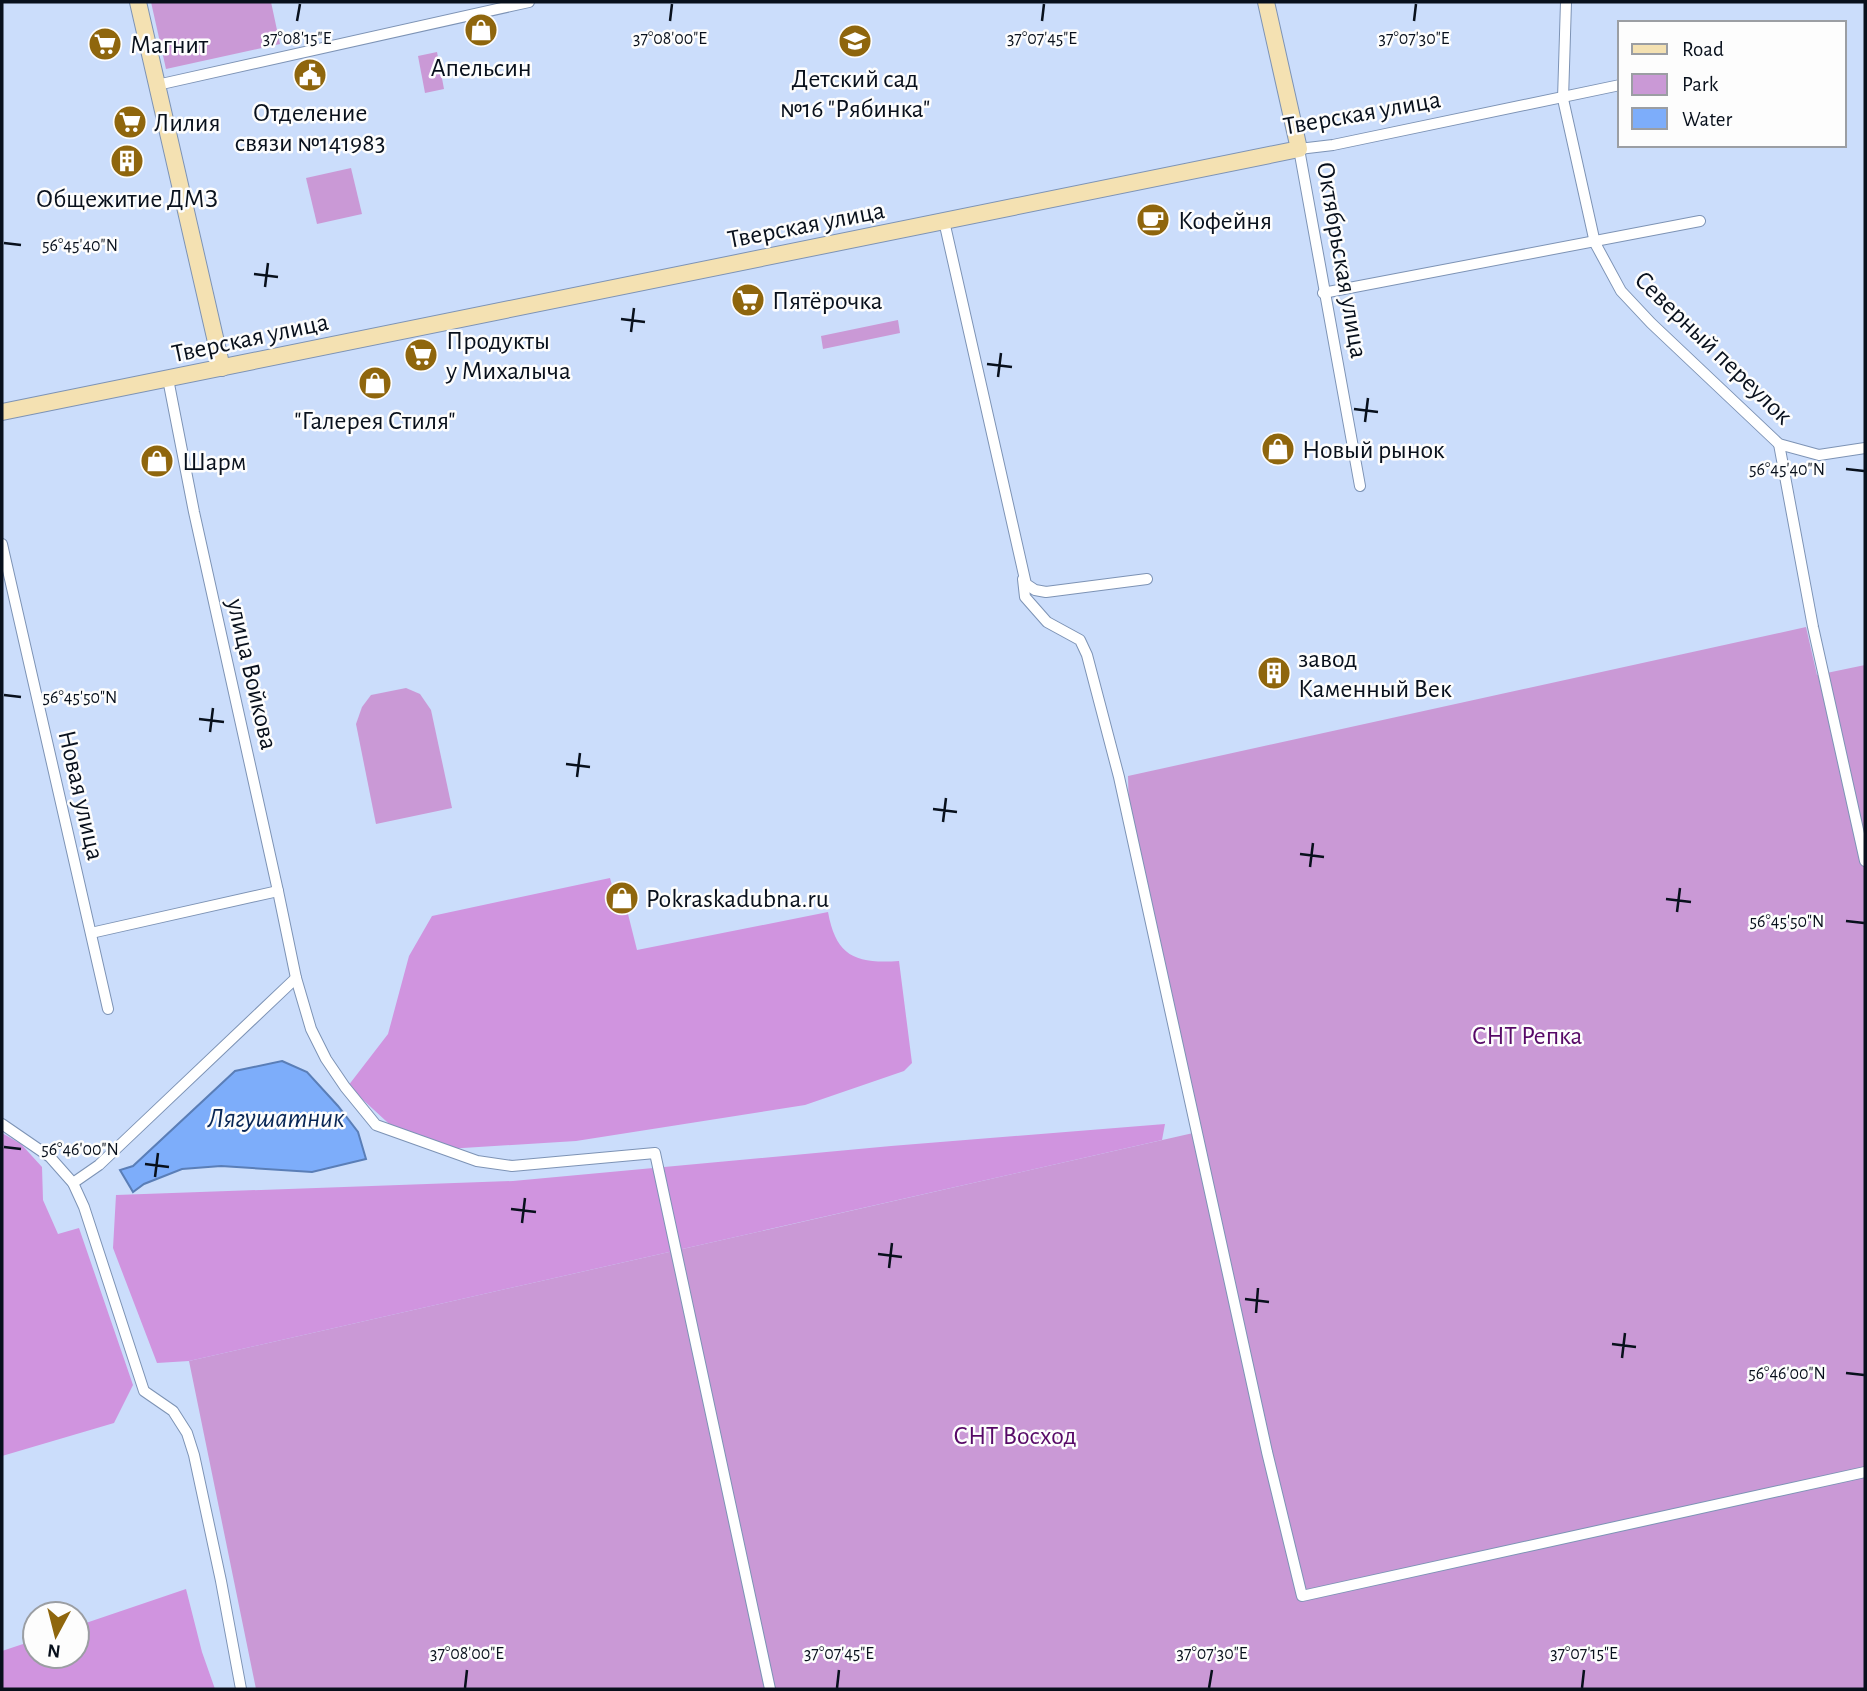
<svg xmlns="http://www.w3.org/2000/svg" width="1867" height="1691" font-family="'Alegreya Sans',sans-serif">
  <rect width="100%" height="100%" fill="#cbddfb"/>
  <g fill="#ca99d6">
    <polygon points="151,2 271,2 280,44 166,69"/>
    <polygon points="437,52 444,89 425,93 418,56"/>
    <polygon points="351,168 362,214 317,224 306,178"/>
    <polygon points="898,320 900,333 823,349 821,336"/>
    <polygon points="1806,627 1817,675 1865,665 1865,1689 256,1689 189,1361 1202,1131 1129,812 1128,776"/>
    <polygon points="406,688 420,694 431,710 452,808 376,824 356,724 362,707 371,695"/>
  </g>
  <g fill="#d094df">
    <path d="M610 878 616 900 627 910 637 950 828 912C836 956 855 964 899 961L912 1063 904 1071 805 1105 576 1141 447 1149 399 1133 348 1086 388 1034 409 956 432 916Z"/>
    <polygon points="1165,1124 1162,1140 189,1361 157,1363 113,1248 116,1195 513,1181 891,1146"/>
    <polygon points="2,1133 21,1144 42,1167 43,1200 58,1234 79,1228 133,1385 114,1423 2,1456"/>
    <polygon points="186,1589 202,1652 215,1689 2,1689 2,1651 35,1640 35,1656 77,1656 77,1626"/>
  </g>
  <polygon fill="#7dadfa" stroke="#5a7eb7" stroke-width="2" points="282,1061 307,1072 338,1106 358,1132 366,1159 312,1172 221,1166 182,1169 144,1184 133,1192 120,1170 133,1166 235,1071"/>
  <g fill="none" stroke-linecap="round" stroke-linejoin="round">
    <defs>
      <g id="street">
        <polyline points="1566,2 1563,99 1595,243 1621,291 1651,323 1779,444 1819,455 1865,448"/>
        <polyline points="157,85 529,2"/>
        <polyline points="944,221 1026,584 1035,590 1046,592 1147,579"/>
        <polyline points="1323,293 1700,221"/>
        <polyline points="168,379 194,512 278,891 296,978 311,1029 326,1059 345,1087 376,1125 477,1161 512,1166 655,1153 770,1689"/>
        <polyline points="1779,444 1813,627 1865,861"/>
        <polyline points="1360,486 1299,149 1333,145 1620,85"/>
        <polyline points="2,544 108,1009"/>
        <polyline points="1023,579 1025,597 1047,622 1080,640 1087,655 1119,777 1267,1452 1302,1596 1865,1472"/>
        <polyline points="91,933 278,891"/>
        <polyline points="2,1124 50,1157 73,1183 84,1207 144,1391 173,1411 187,1433 194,1455 221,1581 241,1689"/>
        <polyline points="73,1183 99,1165 296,978"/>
      </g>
      <g id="secondary">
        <polyline points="138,2 222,368"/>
        <polyline points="2,412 1299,149 1266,2"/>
      </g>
    </defs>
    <use href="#street" stroke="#7d93b5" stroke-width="12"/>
    <use href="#secondary" stroke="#7d93b5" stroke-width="18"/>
    <use href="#street" stroke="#fff" stroke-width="10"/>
    <use href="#secondary" stroke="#f4e1b2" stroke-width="16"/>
  </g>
  <path fill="none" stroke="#08101c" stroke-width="2.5" d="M297 21 300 4M670 21 672 4M1042 21 1044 4M1414 21 1416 4M4 243 21 245M254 274 278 277M265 287 268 263M621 319 645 322M631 332 634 308M987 364 1012 367M998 377 1001 353M1354 409 1378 412M1365 422 1368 398M1846 469 1864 471M4 695 21 697M199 719 224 722M210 732 213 708M566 764 590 767M577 777 580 753M933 809 957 812M943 822 946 798M1300 854 1324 857M1310 867 1313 843M1666 899 1691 902M1677 912 1680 888M1846 921 1864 923M4 1147 21 1149M145 1164 169 1167M155 1177 158 1153M511 1209 536 1212M522 1223 525 1198M878 1254 902 1257M889 1268 892 1243M1245 1299 1269 1302M1256 1313 1258 1288M1612 1344 1636 1347M1622 1358 1625 1333M1846 1373 1864 1375M465 1688 467 1670M837 1688 839 1670M1209 1688 1212 1670M1582 1688 1584 1670"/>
  <defs>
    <symbol id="shop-disc" viewBox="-11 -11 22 22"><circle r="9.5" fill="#8f660d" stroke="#fdfdfd"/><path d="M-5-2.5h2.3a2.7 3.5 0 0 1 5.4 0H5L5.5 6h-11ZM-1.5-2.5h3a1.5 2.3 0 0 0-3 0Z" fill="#fff"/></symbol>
    <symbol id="school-disc" viewBox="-11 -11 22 22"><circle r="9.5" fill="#8f660d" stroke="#fdfdfd"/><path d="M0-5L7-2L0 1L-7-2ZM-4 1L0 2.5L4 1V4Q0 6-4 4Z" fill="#fff"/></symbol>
    <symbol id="supermarket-disc" viewBox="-11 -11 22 22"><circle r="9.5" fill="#8f660d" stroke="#fdfdfd"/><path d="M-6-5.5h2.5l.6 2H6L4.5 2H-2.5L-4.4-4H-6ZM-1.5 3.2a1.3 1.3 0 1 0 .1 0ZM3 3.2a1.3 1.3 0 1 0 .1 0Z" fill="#fff"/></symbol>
    <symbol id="civic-disc" viewBox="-11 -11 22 22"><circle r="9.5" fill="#8f660d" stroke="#fdfdfd"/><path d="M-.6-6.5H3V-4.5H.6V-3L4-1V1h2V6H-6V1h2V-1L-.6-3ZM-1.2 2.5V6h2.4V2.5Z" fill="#fff"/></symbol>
    <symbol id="building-disc" viewBox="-11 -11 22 22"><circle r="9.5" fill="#8f660d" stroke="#fdfdfd"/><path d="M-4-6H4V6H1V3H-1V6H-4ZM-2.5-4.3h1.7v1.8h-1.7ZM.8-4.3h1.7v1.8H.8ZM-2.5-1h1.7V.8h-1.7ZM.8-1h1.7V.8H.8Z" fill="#fff"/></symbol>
    <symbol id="cafe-disc" viewBox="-11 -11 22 22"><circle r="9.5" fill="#8f660d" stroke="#fdfdfd"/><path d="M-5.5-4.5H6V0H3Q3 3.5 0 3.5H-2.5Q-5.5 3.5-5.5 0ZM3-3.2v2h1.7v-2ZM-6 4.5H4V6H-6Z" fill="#fff"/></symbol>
  </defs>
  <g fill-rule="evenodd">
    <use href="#shop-disc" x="462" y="11" width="38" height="38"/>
    <use href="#school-disc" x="836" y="22" width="38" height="38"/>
    <use href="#supermarket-disc" x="86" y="25" width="38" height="38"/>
    <use href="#civic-disc" x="291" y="56" width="38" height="38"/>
    <use href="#supermarket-disc" x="111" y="103" width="38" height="38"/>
    <use href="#building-disc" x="108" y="142" width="38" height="38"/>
    <use href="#cafe-disc" x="1134" y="201" width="38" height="38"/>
    <use href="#supermarket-disc" x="729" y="281" width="38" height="38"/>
    <use href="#supermarket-disc" x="402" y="336" width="38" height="38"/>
    <use href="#shop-disc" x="356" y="364" width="38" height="38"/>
    <use href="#shop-disc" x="1259" y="430" width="38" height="38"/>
    <use href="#shop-disc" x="138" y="442" width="38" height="38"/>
    <use href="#building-disc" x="1255" y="654" width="38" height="38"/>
    <use href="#shop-disc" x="603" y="879" width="38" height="38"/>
  </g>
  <g text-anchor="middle" stroke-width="5" stroke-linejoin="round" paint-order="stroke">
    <g font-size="26" fill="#08101c" stroke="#fdfdfd" text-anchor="start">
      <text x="130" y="53">Магнит</text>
      <text x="481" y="76" text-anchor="middle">Апельсин</text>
      <text x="855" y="87" text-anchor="middle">Детский сад<tspan x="855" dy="30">№16 "Рябинка"</tspan></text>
      <text x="310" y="121" text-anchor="middle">Отделение<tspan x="310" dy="30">связи №141983</tspan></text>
      <text x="154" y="131">Лилия</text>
      <text x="127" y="207" text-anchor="middle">Общежитие ДМЗ</text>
      <text x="1178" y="229">Кофейня</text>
      <text x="772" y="309">Пятёрочка</text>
      <text x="446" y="349">Продукты<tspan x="446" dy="30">у Михалыча</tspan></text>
      <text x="375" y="429" text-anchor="middle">"Галерея Стиля"</text>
      <text x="1302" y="458">Новый рынок</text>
      <text x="182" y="470">Шарм</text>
      <text x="1298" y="667">завод<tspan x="1298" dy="30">Каменный Век</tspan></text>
      <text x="646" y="907">Pokraskadubna.ru</text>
    </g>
    <g font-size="26" fill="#08101c" stroke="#fdfdfd">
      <text transform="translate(1362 112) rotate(-10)" y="9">Тверская улица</text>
      <text transform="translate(806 224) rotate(-11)" y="9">Тверская улица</text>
      <text transform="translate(1343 260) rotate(80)" y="9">Октябрьская улица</text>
      <text transform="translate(250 337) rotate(-12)" y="9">Тверская улица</text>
      <text transform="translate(1714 347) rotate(44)" y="9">Северный переулок</text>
      <text transform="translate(253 674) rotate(77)" y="9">улица Войкова</text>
      <text transform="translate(82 795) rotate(77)" y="9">Новая улица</text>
    </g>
    <g font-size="26" fill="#570967" stroke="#fdfdfd">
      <text x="1527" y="1044">СНТ Репка</text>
      <text x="1015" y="1444">СНТ Восход</text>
    </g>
    <g font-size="28" font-style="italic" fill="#092756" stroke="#fdfdfd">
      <text x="276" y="1127">Лягушатник</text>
    </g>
  </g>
  <g font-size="18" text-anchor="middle" fill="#08101c" stroke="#fdfdfd" stroke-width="5" stroke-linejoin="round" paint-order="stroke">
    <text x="297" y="44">37°08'15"E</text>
    <text x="670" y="44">37°08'00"E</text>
    <text x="1042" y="44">37°07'45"E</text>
    <text x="1414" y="44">37°07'30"E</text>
    <text x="80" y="251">56°45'40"N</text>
    <text x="1787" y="475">56°45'40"N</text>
    <text x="80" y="703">56°45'50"N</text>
    <text x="1787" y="927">56°45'50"N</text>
    <text x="80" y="1155">56°46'00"N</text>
    <text x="1787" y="1379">56°46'00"N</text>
    <text x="467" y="1659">37°08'00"E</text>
    <text x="839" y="1659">37°07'45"E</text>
    <text x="1212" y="1659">37°07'30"E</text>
    <text x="1584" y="1659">37°07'15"E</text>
  </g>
  <rect width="1867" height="1691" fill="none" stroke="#08101c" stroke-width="7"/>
  <rect x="1618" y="21" width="228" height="126" fill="#fdfdfd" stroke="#9b9ea3" stroke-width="2"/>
  <rect x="1632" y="44" width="35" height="10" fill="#f4e1b2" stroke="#9b9ea3" stroke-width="2"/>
  <text x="1682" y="56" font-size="21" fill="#08101c">Road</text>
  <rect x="1632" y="74" width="35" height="21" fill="#ca99d6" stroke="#9b9ea3" stroke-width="2"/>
  <text x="1682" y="91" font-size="21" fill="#08101c">Park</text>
  <rect x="1632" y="108" width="35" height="21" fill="#7dadfa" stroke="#9b9ea3" stroke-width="2"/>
  <text x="1682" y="126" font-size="21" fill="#08101c">Water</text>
  <g transform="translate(56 1635) rotate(187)"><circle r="33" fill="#fdfdfd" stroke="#9b9ea3" stroke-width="2"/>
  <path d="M0-5L12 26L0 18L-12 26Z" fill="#8f660d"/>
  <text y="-10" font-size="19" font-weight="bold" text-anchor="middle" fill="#08101c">N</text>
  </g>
</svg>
